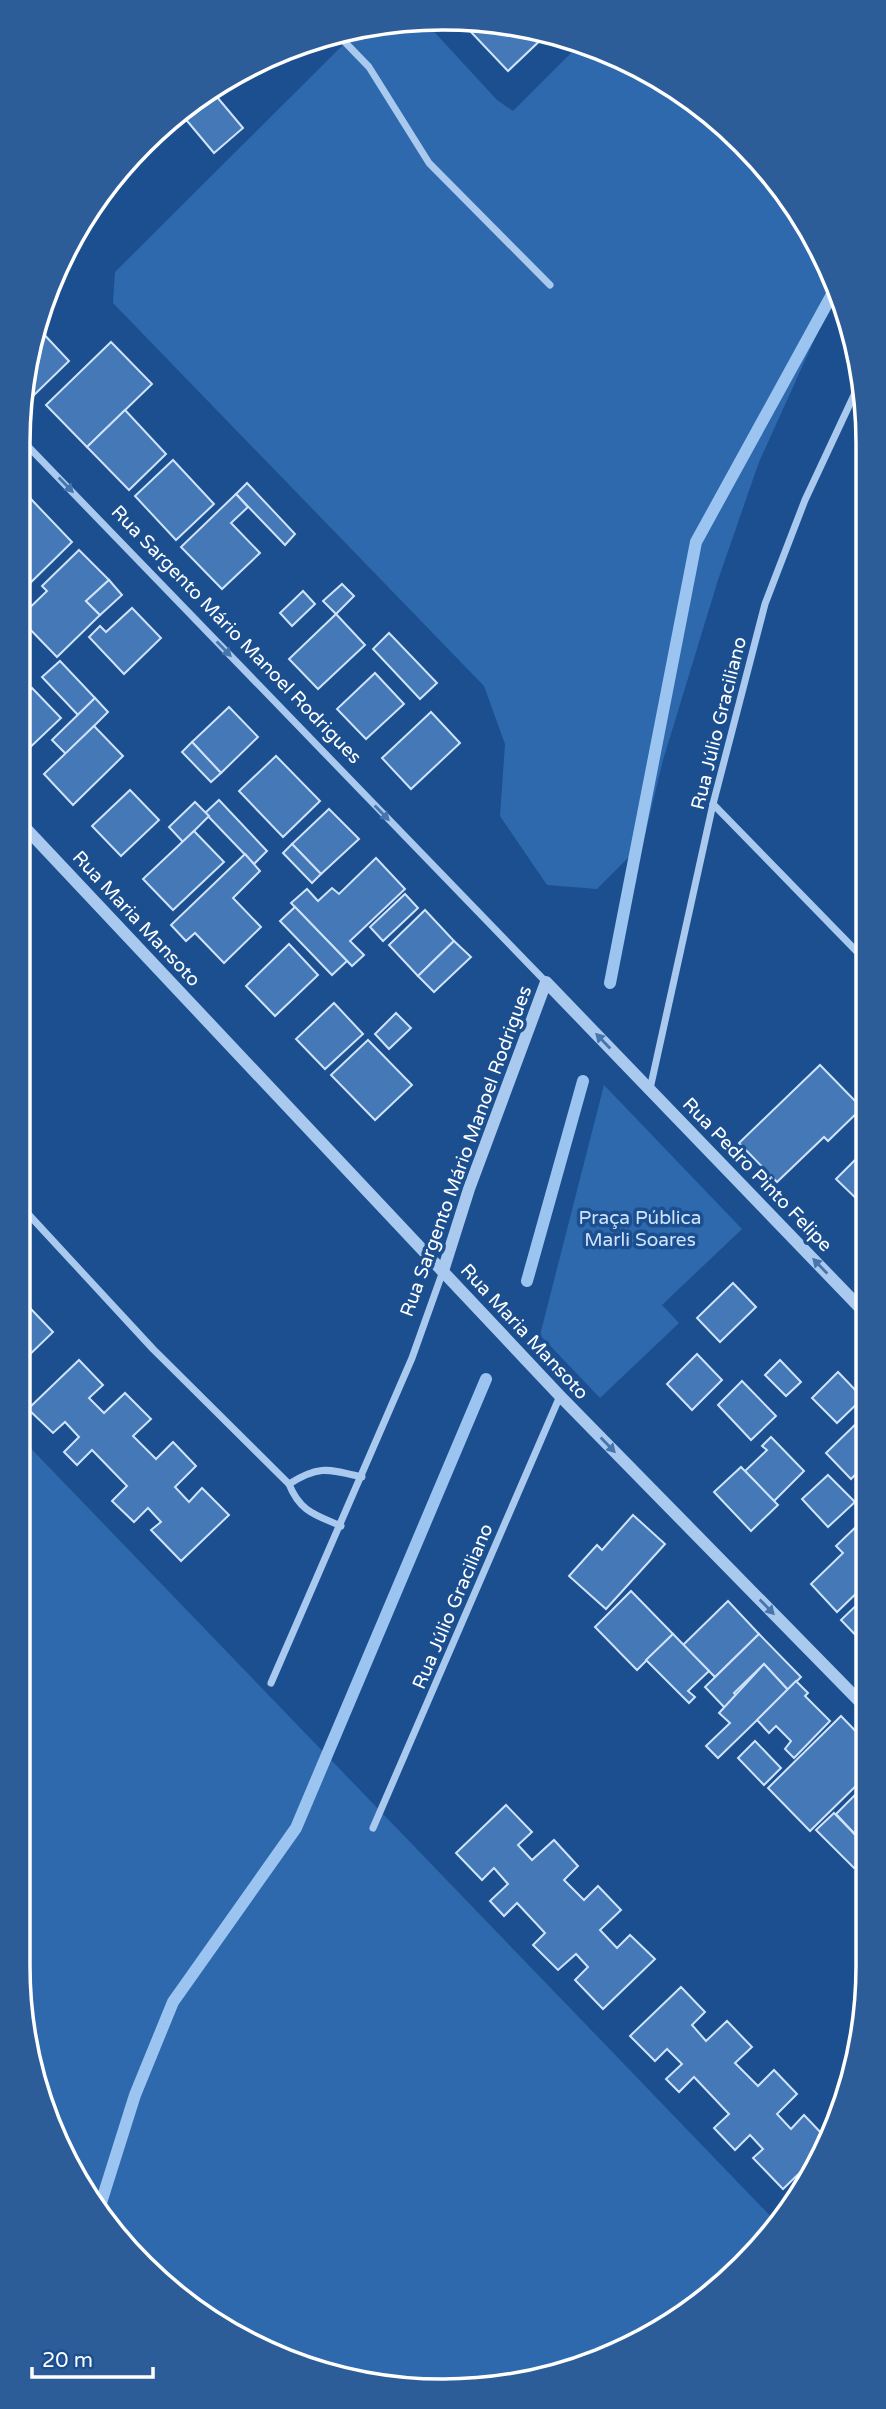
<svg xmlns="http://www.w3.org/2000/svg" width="886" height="2409" font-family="'Varela Round',sans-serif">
  <rect width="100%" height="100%" fill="#1b4f8f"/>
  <g fill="#2e69ad">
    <polygon points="388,21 427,24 497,100 513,111 580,44 679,89 763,162 825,255 836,292 759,462 718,580 663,760 643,843 597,889 547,885 500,816 505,744 484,686 113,303 115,272 356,32"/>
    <polygon points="604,1085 742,1229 662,1305 679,1323 600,1398 540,1335"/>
    <polygon points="18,1435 780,2226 679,2320 526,2383 387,2388 231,2335 123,2246 40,2103 18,1966"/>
  </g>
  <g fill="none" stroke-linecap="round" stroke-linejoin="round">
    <g stroke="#9cc4f0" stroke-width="12">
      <polyline points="610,983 696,542 835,289"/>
      <polyline points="527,1281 583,1081"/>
      <polyline points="100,2206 135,2095 173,2002 296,1828 486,1379"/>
    </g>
  </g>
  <g fill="#4478b7" stroke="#cfe3fa" stroke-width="2">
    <polygon points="476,27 549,32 508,71 471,32"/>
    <polygon points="212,91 243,128 214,153 183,116"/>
    <polygon points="38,328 69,361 32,397 25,389 32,334"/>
    <polygon points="111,342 152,384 87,447 46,405"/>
    <polygon points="125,410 166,454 129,490 87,447"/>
    <polygon points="173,460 214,504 176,540 135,496"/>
    <polygon points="247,483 295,534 285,545 236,494"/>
    <polygon points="236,494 248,507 231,523 260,553 222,589 181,547"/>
    <polygon points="29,497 72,542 18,595 18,508"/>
    <polygon points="79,550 109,580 86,601 100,615 57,657 19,618 47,591 42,586"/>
    <polygon points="109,580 122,595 100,615 86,601"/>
    <polygon points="342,584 354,596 336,614 323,601"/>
    <polygon points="303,591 315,604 292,626 280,613"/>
    <polygon points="132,608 161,638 124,674 89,637 100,626 106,632"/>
    <polygon points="336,614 365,645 318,689 289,659"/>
    <polygon points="389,633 437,683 420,699 373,649"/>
    <polygon points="60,661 95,698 78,715 42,677"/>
    <polygon points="375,673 404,704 366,739 337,709"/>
    <polygon points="32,688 61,718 23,754 18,748 18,701"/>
    <polygon points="95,698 108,712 66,754 52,740"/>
    <polygon points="229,707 258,737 221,773 192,742"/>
    <polygon points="431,712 460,743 411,789 382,758"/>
    <polygon points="94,726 123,756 73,805 44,774"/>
    <polygon points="192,742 221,773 211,782 182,752"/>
    <polygon points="276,756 320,801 283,837 239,791"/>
    <polygon points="130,790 159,820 121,856 92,826"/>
    <polygon points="219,800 267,851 254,864 205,813"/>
    <polygon points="195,802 209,816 183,842 169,827"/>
    <polygon points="329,809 359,839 321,874 292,844"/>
    <polygon points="194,831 224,862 173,910 143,879"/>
    <polygon points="292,844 321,874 312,883 283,853"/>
    <polygon points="245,854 260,871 233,898 261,927 224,963 195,933 186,941 171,925"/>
    <polygon points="376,858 405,889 350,941 364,955 352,966 291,903 307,889 318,901 332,888 339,894"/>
    <polygon points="405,894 418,908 383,941 370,927"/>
    <polygon points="295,907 347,961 332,975 280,921"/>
    <polygon points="425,910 454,941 418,976 389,945"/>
    <polygon points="454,941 471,957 434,992 418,976"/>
    <polygon points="289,944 318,975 275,1016 246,986"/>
    <polygon points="334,1003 363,1034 325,1069 296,1039"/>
    <polygon points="396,1013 411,1028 389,1049 375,1034"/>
    <polygon points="368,1040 412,1085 375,1120 331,1075"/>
    <polygon points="820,1065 862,1108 828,1141 824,1137 777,1182 739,1143"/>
    <polygon points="867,1148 867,1209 836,1179"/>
    <polygon points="733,1283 756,1307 720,1342 697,1318"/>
    <polygon points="29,1307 53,1332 18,1366 18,1318"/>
    <polygon points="697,1354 722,1380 692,1410 667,1384"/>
    <polygon points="79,1360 103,1385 89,1398 104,1413 125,1393 151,1419 133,1436 156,1459 173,1442 196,1466 175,1487 189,1502 202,1488 229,1515 181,1561 151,1530 161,1522 148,1508 134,1522 112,1501 127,1486 92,1450 77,1465 64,1452 79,1437 65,1422 53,1433 28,1409"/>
    <polygon points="780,1360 801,1382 786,1396 765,1375"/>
    <polygon points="838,1372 863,1398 837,1423 812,1398"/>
    <polygon points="742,1381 776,1416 751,1440 718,1405"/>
    <polygon points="864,1416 867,1420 867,1463 851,1479 826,1453"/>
    <polygon points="771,1437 804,1471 774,1501 745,1471 767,1450 762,1446"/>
    <polygon points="741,1467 778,1505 751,1531 714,1492"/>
    <polygon points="828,1475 855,1502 828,1527 802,1499"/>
    <polygon points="633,1515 665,1544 606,1609 569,1576 597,1545 602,1550"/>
    <polygon points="862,1521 867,1527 865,1541 868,1544 868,1582 837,1612 811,1584 843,1553 836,1546"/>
    <polygon points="631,1591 673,1634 637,1670 595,1627"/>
    <polygon points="868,1594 868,1648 841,1620"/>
    <polygon points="728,1601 759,1634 715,1677 683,1645"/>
    <polygon points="673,1634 709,1671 688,1691 695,1697 689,1703 646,1660"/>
    <polygon points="759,1634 801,1677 788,1690 764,1664 734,1693 737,1696 725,1708 705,1687"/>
    <polygon points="764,1664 788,1690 718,1758 706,1746 730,1723 719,1713"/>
    <polygon points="796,1681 808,1693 805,1696 830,1721 794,1758 785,1749 791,1741 776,1726 769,1733 757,1720"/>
    <polygon points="841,1716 868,1744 868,1774 810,1831 768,1788"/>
    <polygon points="755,1741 781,1768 764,1785 738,1758"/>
    <polygon points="868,1782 868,1848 836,1814"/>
    <polygon points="506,1805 532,1832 518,1845 532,1860 554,1840 578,1866 564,1880 584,1900 598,1886 621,1910 600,1930 617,1948 630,1935 655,1959 603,2009 575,1980 588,1967 576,1954 558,1970 533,1945 545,1933 517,1903 504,1916 490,1901 508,1884 494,1868 482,1880 456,1853"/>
    <polygon points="834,1813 868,1848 868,1860 862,1866 860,1863 854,1868 816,1830"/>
    <polygon points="681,1987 705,2012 692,2025 706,2041 727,2021 752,2047 735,2063 758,2086 774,2070 797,2094 777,2114 791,2129 804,2115 824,2136 813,2160 783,2189 753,2158 763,2149 750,2135 735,2150 714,2128 729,2114 694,2077 679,2092 666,2079 682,2064 667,2049 655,2061 630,2036"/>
  </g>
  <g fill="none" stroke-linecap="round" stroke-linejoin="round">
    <g stroke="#a9c9ee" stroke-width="7">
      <polyline points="340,37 369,67 429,163 550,285"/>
      <polyline points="18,436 546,982"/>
      <polyline points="713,804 866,961"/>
      <polyline points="650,1089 713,804 765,604 805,500 862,378"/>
      <path d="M18 1203 153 1349 289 1484C300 1512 316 1515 341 1526"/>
      <path d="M289 1484C319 1465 328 1469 362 1477"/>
      <polyline points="271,1683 412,1358 443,1271"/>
      <polyline points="373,1828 560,1396"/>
    </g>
    <g stroke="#a9c9ee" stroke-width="12">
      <polyline points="18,820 560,1396 868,1710"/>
      <polyline points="443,1271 469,1189 546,982 867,1315"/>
    </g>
  </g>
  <defs><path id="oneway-solid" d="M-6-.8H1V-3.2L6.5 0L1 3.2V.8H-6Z" transform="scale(1.75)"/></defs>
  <g fill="#4674ac">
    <use href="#oneway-solid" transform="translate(66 485) rotate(46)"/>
    <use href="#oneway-solid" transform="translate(224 649) rotate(46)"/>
    <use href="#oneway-solid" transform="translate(382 813) rotate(46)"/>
    <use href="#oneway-solid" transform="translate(603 1041) rotate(-134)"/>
    <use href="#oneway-solid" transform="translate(820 1266) rotate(-134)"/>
    <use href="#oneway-solid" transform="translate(608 1445) rotate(46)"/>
    <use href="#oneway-solid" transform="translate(767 1607) rotate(46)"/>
  </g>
  <g text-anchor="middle" stroke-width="7" stroke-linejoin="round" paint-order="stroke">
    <g font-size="19" fill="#fff" stroke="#1b4f8f">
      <text transform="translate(237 634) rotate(46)" y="7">Rua Sargento Mário Manoel Rodrigues</text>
      <text transform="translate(718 723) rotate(-76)" y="7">Rua Júlio Graciliano</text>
      <text transform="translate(137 918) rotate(47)" y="7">Rua Maria Mansoto</text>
      <text transform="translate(465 1151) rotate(-70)" y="7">Rua Sargento Mário Manoel Rodrigues</text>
      <text transform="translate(758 1174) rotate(46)" y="7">Rua Pedro Pinto Felipe</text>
      <text transform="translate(525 1331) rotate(47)" y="7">Rua Maria Mansoto</text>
      <text transform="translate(452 1606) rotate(-67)" y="7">Rua Júlio Graciliano</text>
    </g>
    <g font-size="19" fill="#cfe3fa" stroke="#1b4f8f">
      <text x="640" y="1224">Praça Pública<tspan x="640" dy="22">Marli Soares</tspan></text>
    </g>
  </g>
  <path d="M0 0H886V2409H0ZM443 30H443A413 413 0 0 1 856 443V1966A413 413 0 0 1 443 2379H443A413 413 0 0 1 30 1966V443A413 413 0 0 1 443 30Z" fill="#2d5d98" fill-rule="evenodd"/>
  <path fill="none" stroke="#fff" stroke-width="3.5" d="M443 30H443A413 413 0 0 1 856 443V1966A413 413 0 0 1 443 2379H443A413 413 0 0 1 30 1966V443A413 413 0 0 1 443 30Z"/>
  <path d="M32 2367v10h121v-10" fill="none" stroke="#ffffff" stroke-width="3.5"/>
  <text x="42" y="2367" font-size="21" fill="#ffffff" stroke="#1b4f8f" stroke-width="5" paint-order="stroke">20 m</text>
</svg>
